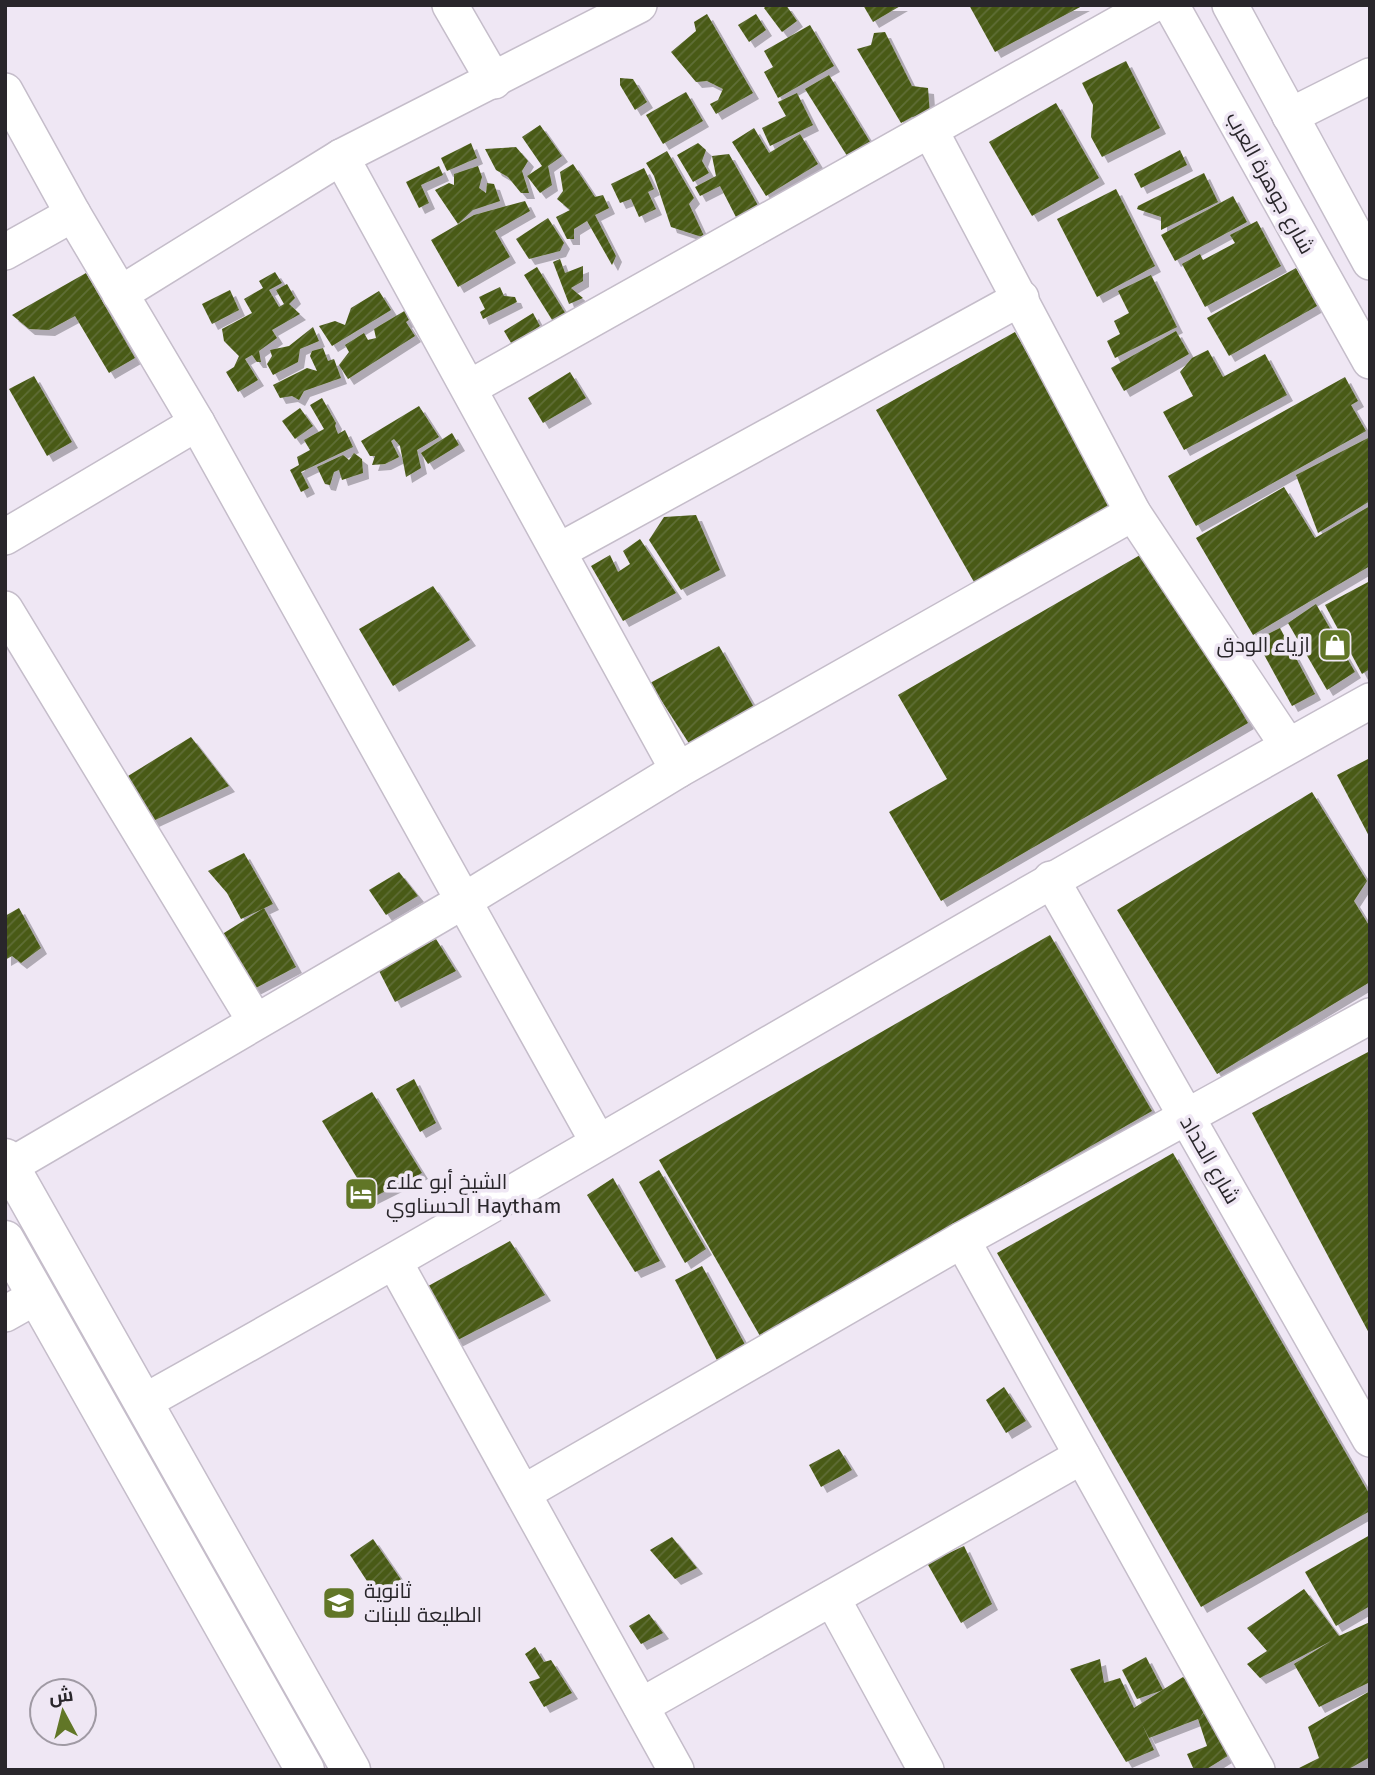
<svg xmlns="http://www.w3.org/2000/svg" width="1375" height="1775" font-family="'Fira Sans',Cairo,sans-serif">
  <defs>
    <pattern id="building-hatch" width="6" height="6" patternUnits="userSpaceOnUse" patternTransform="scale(1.75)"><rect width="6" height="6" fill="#485a15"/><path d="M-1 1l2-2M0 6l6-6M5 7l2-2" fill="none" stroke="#606e37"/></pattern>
    <filter id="shadow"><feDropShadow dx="6" dy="6" stdDeviation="0" flood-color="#0004"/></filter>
  </defs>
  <rect width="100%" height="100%" fill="#efe7f4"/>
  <g fill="url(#building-hatch)" filter="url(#shadow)">
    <polygon points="767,5 786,5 797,21 782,32 764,8"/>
    <polygon points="863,5 902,5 873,22"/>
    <polygon points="969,5 1084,5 995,52"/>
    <polygon points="707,14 753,93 716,114 710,104 718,100 723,89 707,81 696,82 671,52 696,31 694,22"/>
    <polygon points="756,14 766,30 749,42 738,25"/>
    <polygon points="810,25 834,66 778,98 764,72 773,67 764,51"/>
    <polygon points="885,32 912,86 928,88 930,115 912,117 901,123 857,49 871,45 874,33"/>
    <polygon points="1126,61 1160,128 1102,157 1091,137 1093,105 1082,83"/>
    <polygon points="829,75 872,145 849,159 805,89"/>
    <polygon points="620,78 633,79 647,102 635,110 620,85"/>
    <polygon points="686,92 703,121 663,144 646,115"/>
    <polygon points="797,93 813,125 770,146 762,128 786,116 778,102"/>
    <polygon points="1056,103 1099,178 1032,216 989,142"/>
    <polygon points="540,125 562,156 548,166 552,185 540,193 527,176 542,166 522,137"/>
    <polygon points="754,128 769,153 800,134 818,164 766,196 732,142"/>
    <polygon points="471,143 477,158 447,171 441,158"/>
    <polygon points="698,143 706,150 702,161 709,173 693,182 677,155"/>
    <polygon points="516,147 528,161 522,171 529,193 521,193 508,177 496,170 485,149"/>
    <polygon points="1180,150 1187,165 1141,188 1134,174"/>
    <polygon points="667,151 694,198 689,204 705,238 671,227 654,176 646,163"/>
    <polygon points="729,154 760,209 738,221 720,186 700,196 695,187 716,176 712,156"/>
    <polygon points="573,164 595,197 603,195 609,208 595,215 616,256 612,265 587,221 574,229 574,239 567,239 556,217 570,210 557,199 563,191 560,172"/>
    <polygon points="439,166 443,175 421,185 429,203 419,208 406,182"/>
    <polygon points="478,166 482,177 479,188 486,193 487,183 494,184 500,201 473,210 458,224 435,190 449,183 454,185 454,174"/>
    <polygon points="644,168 654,189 648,192 656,209 639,217 631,199 620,203 611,184"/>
    <polygon points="1204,173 1218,202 1161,230 1161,217 1137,209 1138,206"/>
    <polygon points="1116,189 1155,266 1097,297 1057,219"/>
    <polygon points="1233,196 1247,222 1175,261 1161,235"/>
    <polygon points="525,201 530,211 495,231 510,257 458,287 431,240 474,215"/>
    <polygon points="548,218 564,243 560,251 529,259 516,239"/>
    <polygon points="1257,221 1281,266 1205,307 1182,264 1200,254 1203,260 1235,243 1230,235"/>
    <polygon points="560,259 565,273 583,266 583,281 571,288 583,298 569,304 553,262"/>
    <polygon points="537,267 567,316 554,323 524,275"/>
    <polygon points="1296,268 1317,306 1229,356 1207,318"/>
    <polygon points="275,272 282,283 269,290 279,307 284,304 276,290 287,284 295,298 289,304 300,314 272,330 277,338 259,351 261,362 257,362 252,355 245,359 258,380 238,392 226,372 234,367 239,356 224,341 222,329 252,313 244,299 263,288 259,281"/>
    <polygon points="86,273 135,358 109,373 75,316 49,330 29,329 12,315"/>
    <polygon points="1151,275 1177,327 1115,358 1107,341 1120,334 1114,321 1129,313 1118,291"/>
    <polygon points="500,287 504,296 515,297 517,302 483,319 480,312 485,309 479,297"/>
    <polygon points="230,290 239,310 212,324 202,304"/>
    <polygon points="379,291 391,310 332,346 319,326 335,321 345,325 351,308"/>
    <polygon points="406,310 414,316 406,322 415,336 348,379 339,365 349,352 345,345 364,333 368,340 376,338 374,329"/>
    <polygon points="533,313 540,326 533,331 539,340 517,353 504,331"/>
    <polygon points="313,327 319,341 300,349 298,362 273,375 267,364 272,356 270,350 289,346"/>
    <polygon points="1176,331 1189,354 1124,391 1111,368"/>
    <polygon points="1015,332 1117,511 978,589 876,410"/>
    <polygon points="323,348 328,361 334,359 341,378 304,391 299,400 292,396 280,398 273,385 307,368 317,371 310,356 312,351"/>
    <polygon points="1208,350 1223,377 1265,354 1287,395 1184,450 1163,412 1193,396 1180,372 1192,358"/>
    <polygon points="570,372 586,398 543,423 528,398"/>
    <polygon points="34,376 72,442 47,456 9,389"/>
    <polygon points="1345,377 1358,401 1351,405 1366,431 1196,526 1168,476"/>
    <polygon points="322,398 336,423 335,426 338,434 345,430 353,447 301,472 309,488 301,492 290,470 299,465 297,457 310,450 304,440 324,429 310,405"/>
    <polygon points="419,406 439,437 417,450 421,468 406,477 400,446 394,439 391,441 399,457 385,464 372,465 375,456 370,456 361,441"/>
    <polygon points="300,408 313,426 295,439 282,421"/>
    <polygon points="452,433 459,445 428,464 421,453"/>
    <polygon points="1370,437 1370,501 1318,533 1296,475"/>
    <polygon points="354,453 362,459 363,473 342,480 339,470 334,472 330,485 325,484 317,467 343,455 349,460"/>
    <polygon points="1284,487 1315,538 1370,506 1370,566 1253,635 1196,538"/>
    <polygon points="696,515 720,570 681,590 649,540 664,517"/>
    <polygon points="640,539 676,593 623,621 591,566 610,555 618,572 630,564 623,551"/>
    <polygon points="1147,551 1248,723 941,901 889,812 947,779 898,695"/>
    <polygon points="1370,581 1370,669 1362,674 1325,605"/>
    <polygon points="433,586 470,640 393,686 359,629"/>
    <polygon points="1316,604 1355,672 1327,690 1288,623"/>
    <polygon points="1280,628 1315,694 1292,706 1256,640"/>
    <polygon points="719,646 755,709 690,745 650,683"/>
    <polygon points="191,737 229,786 153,821 128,776"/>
    <polygon points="1370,758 1370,838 1337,775"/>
    <polygon points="1312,792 1367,881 1354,901 1370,927 1370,982 1217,1074 1117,910"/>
    <polygon points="244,853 273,904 241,919 227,893 208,871"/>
    <polygon points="399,872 418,896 386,915 369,890"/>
    <polygon points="19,908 41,948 21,963 12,956 5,960 5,916"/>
    <polygon points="264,908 296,967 248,992 216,938"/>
    <polygon points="1050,935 1152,1111 760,1336 659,1160"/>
    <polygon points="436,939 456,971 395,1002 378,969"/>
    <polygon points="1370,1051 1370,1335 1252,1113"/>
    <polygon points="414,1079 436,1123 420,1132 396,1089"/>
    <polygon points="372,1092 422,1173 370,1199 322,1121"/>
    <polygon points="1173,1153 1370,1495 1370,1511 1201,1607 997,1253"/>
    <polygon points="659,1170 706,1249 685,1263 639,1182"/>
    <polygon points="613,1178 660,1261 635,1272 587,1195"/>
    <polygon points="510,1241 545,1295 448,1345 421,1290"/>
    <polygon points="702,1266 748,1350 720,1366 675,1280"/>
    <polygon points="1004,1387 1026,1421 1006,1433 986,1400"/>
    <polygon points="839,1449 852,1470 821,1487 809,1465"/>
    <polygon points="1370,1535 1370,1606 1336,1626 1305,1572"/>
    <polygon points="672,1537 697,1568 675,1579 650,1550"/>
    <polygon points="373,1539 404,1584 378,1598 350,1555"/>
    <polygon points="964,1546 992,1604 961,1623 927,1563"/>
    <polygon points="1304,1589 1339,1636 1370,1622 1370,1682 1319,1707 1294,1664 1331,1641 1260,1678 1247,1664 1267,1651 1247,1628"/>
    <polygon points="649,1614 663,1633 641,1644 629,1626"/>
    <polygon points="535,1647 544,1662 551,1660 572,1693 544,1707 529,1682 540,1678 525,1654"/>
    <polygon points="1146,1657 1163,1690 1137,1699 1122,1670"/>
    <polygon points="1100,1659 1104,1683 1120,1678 1134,1708 1183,1677 1211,1703 1200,1717 1218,1699 1239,1749 1205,1770 1194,1770 1187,1754 1207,1746 1198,1719 1149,1738 1142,1724 1154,1750 1126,1762 1070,1669"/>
    <polygon points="1370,1691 1370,1757 1347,1770 1295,1770 1319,1758 1308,1727"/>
  </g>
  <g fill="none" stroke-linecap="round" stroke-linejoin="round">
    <defs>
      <g id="street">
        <polyline points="450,5 494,81"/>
        <polyline points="1171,5 1370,361"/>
        <polyline points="1230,5 1370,262"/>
        <polyline points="5,91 73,214 197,423 598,1142"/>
        <polyline points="1290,116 1370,76"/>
        <polyline points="931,132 1133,513 1288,746"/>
        <polyline points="341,157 678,770"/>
        <polyline points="5,252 73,214"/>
        <polyline points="120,294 341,157 639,5"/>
        <polyline points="469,388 1152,5"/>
        <polyline points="5,537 197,423"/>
        <polyline points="559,551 1021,298"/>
        <polyline points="5,609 255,1021"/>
        <polyline points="1051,879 1370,1439"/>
        <polyline points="10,1166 465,900 678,770 1133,513"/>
        <polyline points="962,1240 1257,1770"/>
        <polyline points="395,1263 676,1770"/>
        <polyline points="5,1314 37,1296"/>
        <path d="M144 1402C556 1173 958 929 1370 701"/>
        <polyline points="523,1493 962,1240 1370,1016"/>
        <polyline points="832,1598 926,1770"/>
        <polyline points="641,1706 1082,1456"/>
      </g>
      <g id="secondary">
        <polyline points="5,1158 351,1770"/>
        <polyline points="5,1240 305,1770"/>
      </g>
    </defs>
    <use href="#street" stroke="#c5bdca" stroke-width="38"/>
    <use href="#secondary" stroke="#c5bdca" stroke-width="41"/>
    <use href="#street" stroke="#fff" stroke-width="35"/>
    <use href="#secondary" stroke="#fff" stroke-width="38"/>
  </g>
  <defs>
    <symbol id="shop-square" viewBox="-11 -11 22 22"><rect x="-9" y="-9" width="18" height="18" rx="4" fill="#617627" stroke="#efe7f4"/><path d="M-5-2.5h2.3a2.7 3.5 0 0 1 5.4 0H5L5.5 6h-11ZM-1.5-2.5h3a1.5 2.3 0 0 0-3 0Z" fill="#fff"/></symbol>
    <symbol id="hotel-square" viewBox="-11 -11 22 22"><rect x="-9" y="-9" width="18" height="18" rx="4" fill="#617627" stroke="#efe7f4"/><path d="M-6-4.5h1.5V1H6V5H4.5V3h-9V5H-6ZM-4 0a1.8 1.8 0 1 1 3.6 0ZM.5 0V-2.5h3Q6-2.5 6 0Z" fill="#fff"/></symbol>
    <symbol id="school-square" viewBox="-11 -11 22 22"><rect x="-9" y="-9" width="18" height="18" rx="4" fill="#617627" stroke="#efe7f4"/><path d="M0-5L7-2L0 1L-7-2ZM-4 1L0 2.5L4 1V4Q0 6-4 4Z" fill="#fff"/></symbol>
  </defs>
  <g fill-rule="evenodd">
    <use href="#shop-square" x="1316" y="626" width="38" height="38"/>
    <use href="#hotel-square" x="342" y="1175" width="38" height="38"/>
    <use href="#school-square" x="320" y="1584" width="38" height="38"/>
  </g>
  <g text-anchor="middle" stroke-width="7" stroke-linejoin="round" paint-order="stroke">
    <g font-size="21" fill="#29262b" stroke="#efe7f4">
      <text transform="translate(1270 183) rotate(61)" y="7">شارع جوهرة العرب</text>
      <text transform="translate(1210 1160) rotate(60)" y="7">شارع الحداد</text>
    </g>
    <g font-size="21" fill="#29262b" stroke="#efe7f4" text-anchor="start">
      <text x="1310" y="652" text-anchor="end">ازياء الودق</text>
      <text x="386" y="1189">الشيخ أبو علاء<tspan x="386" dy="24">الحسناوي Haytham</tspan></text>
      <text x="364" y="1598">ثانوية<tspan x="364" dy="24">الطليعة للبنات</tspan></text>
    </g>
  </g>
  <rect width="1375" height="1775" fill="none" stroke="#29262b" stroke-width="14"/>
  <g transform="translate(63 1712) rotate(353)"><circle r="33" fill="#efe7f4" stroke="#a09aa4" stroke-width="2"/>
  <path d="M0-5L12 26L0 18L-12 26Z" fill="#617627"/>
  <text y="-10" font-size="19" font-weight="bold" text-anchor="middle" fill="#29262b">ش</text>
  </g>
</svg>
